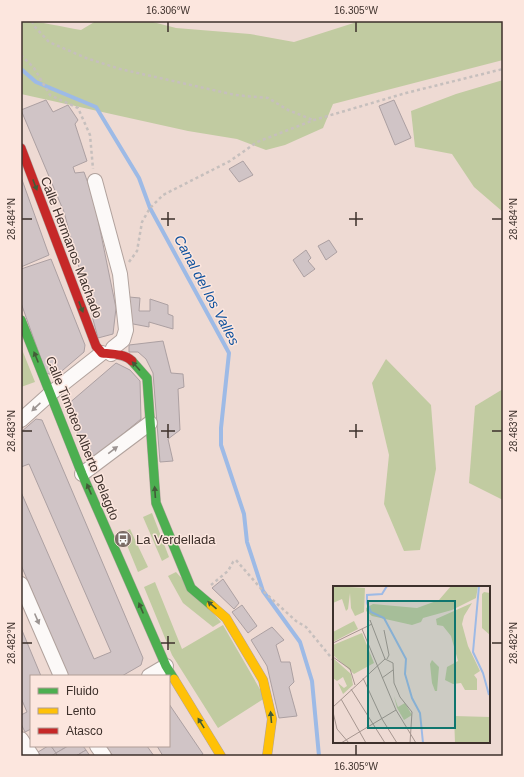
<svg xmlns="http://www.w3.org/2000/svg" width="524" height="777" font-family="Helvetica,sans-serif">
  <rect width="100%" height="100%" fill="#eedad3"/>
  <g fill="#c1cba1">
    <path d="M21 21C41 21 61 27 81 30L96 21H149L176 28 250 34 294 42 360 21H503V60L333 104 323 128 285 145 266 150 237 139 188 131 21 94Z"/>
    <polygon points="503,80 503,212 474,187 452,154 415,147 411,111 456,94"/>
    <polygon points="21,347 35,382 21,387"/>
    <polygon points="386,359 431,405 436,469 420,550 404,551 384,504 389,455 372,383"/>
    <polygon points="503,389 503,500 469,483 475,406"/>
    <polygon points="152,513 169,557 162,561 143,517"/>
    <polygon points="130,529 148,567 138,572 122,533"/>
    <polygon points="176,572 221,622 213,627 183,603 168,576"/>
    <polygon points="155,582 182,649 223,625 265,698 218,728 172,655 144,587"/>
  </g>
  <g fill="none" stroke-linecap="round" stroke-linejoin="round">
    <polyline stroke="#9dbae6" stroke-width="4" points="21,69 36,82 96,107 139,178 150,208 229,353 221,428 221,445 244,514 247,542 263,591 300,642 312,681 319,756"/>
  </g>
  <g fill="#d0c4c6" stroke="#aca0a2">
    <polygon points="46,100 53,112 68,105 78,120 75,124 87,161 73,167 75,173 84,172 94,200 116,308 113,334 98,338 64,212 21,110"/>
    <polygon points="394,100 411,138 395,145 379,106"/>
    <polygon points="243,161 253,175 239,182 229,169"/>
    <polygon points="21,177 49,255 21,267"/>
    <polygon points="329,240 337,252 326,260 318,246"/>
    <polygon points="306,250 311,258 308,261 315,269 304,277 293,260"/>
    <polygon points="51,259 85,345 84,352 56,376 46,373 21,303 21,269"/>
    <polygon points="129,297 140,298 139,311 150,311 150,299 168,305 168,314 173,316 173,329 149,322 149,327 128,323"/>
    <polygon points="163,341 171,373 183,374 184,387 178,389 180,430 168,439 173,461 160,462 153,373 146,359 138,352 129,352 129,345"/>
    <polygon points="116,363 130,370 140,381 141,419 94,458 87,458 67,405"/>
    <polygon points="36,419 42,420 143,658 141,665 122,676 68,676 21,565 21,492 94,659 111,652 29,464 21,467 21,432"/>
    <polygon points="223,579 239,603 234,609 212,588"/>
    <polygon points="242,605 257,626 248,633 232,612"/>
    <polygon points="272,627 284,640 276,645 281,662 290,662 294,682 289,687 297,716 279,718 267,666 251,640"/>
    <polygon points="21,628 41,676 31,676 31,729 25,732 21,724 21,715 27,712 21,698"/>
    <polygon points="169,704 203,754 200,756 163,756 157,746 169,746"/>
    <polygon points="48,746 51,746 56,753 51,756 41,756 38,752"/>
    <polygon points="51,746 68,746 56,753"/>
    <polygon points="68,746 83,746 86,750 76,756 57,756 56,753"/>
    <polygon points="106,746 147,746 154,756 113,756"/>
    <polygon points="86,750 90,756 76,756"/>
  </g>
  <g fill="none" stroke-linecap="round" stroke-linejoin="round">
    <defs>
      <g id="street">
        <polyline points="95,181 120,274 126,330 123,340 113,348 111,354"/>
        <polyline points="21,420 50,394 102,353"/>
        <polyline points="82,474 150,423"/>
        <polyline points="21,584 61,676"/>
        <polyline points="149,676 166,666"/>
        <polyline points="21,739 32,756"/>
        <polyline points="97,746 104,756"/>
      </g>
      <g id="fast">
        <polyline points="21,320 82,474 166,666 174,679"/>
        <polyline points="132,361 147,378 156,503 191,588 211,605"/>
      </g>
      <g id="slow">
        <polyline points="211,605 226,618 263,680 272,719 267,756"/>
        <polyline points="174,679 221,756"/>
      </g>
      <path id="jam" d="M21 148 96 346 102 353C112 354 125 354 132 361"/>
    </defs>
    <use href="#street" stroke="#b1a29d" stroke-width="16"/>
    <use href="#fast" stroke="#b1a29d" stroke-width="10"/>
    <use href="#slow" stroke="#b1a29d" stroke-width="10"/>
    <use href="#jam" stroke="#b1a29d" stroke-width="10"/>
    <g stroke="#c6bfbd" stroke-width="2.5" stroke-dasharray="3 3" stroke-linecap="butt">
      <polyline points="32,21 35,27 49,42 86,58 120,69 235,95 268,98 288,110 313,120"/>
      <polyline points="21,55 34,68 50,95 78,108 90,135 93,169"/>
      <polyline points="129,262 137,251 142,222 150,208 163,195 230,161 257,142 314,120 406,93 503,69"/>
      <polyline points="211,585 228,571 233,562 236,560 263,591 296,621 306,627 334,661"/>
    </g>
    <use href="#street" stroke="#fcf9f8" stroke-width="14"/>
    <use href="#fast" stroke="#4caf50" stroke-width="9"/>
    <use href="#slow" stroke="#ffc107" stroke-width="9"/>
    <use href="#jam" stroke="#c62828" stroke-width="9"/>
  </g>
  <defs><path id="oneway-solid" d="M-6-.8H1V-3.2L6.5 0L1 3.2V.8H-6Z"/></defs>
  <g fill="#425c38">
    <use href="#oneway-solid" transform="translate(35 185) rotate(69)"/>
    <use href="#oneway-solid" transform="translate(81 307) rotate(69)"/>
    <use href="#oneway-solid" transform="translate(36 357) rotate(-112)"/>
    <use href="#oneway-solid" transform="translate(136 366) rotate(-132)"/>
    <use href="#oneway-solid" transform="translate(89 489) rotate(-113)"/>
    <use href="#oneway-solid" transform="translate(155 492) rotate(-94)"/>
    <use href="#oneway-solid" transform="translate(212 605) rotate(-139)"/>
    <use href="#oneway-solid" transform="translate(141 608) rotate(-113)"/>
    <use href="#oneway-solid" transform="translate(271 717) rotate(-95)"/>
    <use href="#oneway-solid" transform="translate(201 723) rotate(-122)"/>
  </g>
  <g fill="#9c9492">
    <use href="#oneway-solid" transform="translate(36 407) rotate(137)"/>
    <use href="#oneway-solid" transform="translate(113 450) rotate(-37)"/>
    <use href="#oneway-solid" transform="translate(37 619) rotate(67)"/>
  </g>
  <path fill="none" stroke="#3d302b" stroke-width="1.5" d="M168 22V32M356 22V32M168 212V226M356 212V226M22 219H32M161 219H175M349 219H363M492 219H502M168 424V438M356 424V438M22 431H32M161 431H175M349 431H363M492 431H502M168 636V650M22 643H32M161 643H175M492 643H502M356 745V755"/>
  <defs>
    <symbol id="bus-disc" viewBox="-11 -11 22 22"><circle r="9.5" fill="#7b6c66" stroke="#fce6de"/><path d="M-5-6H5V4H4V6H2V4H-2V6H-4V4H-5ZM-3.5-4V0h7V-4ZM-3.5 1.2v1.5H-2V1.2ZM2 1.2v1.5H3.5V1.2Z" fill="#fff"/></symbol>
  </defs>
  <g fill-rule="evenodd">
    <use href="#bus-disc" x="113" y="529" width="20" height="20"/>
  </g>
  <g text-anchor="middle" stroke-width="3" stroke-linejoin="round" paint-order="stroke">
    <g font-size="13" fill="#3d302b" stroke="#fce6de">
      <text transform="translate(72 247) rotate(69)" y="5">Calle Hermanos Machado</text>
      <text transform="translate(83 438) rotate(68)" y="5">Calle Timoteo Alberto Delagdo</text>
    </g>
    <g font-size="13" fill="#3d302b" stroke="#fce6de" text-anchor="start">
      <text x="136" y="544">La Verdellada</text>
    </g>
    <g font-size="14" font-style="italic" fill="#0d519e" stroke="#fce6de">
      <text transform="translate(207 290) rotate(62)" y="5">Canal del los Valles</text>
    </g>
  </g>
  <g transform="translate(333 586)">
    <rect width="157" height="157" fill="#eedad3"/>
    <path d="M0 0 32 2 31 26 22 30 18 22 17 7 15 23 13 25 9 13 0 17ZM118 0H145L143 12 119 24 90 32 88 36 79 39 39 30 33 25V22L40 18 84 22 106 14ZM151 6 157 7V49L149 42V8ZM139 17 131 30 129 38 135 60 147 85 141 89 144 93V104H132L128 97 120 98 112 94 114 81 125 75 118 50 110 40 104 39 103 33ZM21 35 25 43 0 56V46ZM29 47 41 77 21 88 0 69V59ZM0 72 18 88 20 99 10 108 5 97 11 102 14 100 10 91 4 95 0 92ZM99 74 106 81 104 105H102L99 97 97 78ZM61 110 65 121 72 117 79 129 71 134 64 122ZM121 130 157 131V157H122Z" fill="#c1cba1"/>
    <path fill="none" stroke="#9dbae6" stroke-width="2" d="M54 0 49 8 34 9V17L38 26 51 32 73 73 72 88 79 112 87 127 90 157M146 0 140 66 150 87 156 109"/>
    <path fill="none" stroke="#a79690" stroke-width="1" d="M37 34 52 73M29 43 63 124 83 157M51 44 56 69 54 73M0 57 39 38M0 71 17 83 22 99M52 73 60 77 61 97 67 111 79 126 77 157M30 92 49 133 64 157M49 92 60 84M18 103 52 157M8 113 33 157M0 121 52 73M0 126 4 143 16 157M8 157 63 124"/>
    <path fill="#0f766e" fill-opacity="0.15" stroke="#0f766e" stroke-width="2" d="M35 15H122V142H35Z"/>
    <rect width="157" height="157" fill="none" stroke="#3d302b" stroke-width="2"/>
  </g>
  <rect width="524" height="777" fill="none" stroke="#fce6de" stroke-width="44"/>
  <rect x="30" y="675" width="140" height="72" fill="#fce6de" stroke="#b09d96"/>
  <rect x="38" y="688" width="20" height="6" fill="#4caf50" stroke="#b09d96"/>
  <text x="66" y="695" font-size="12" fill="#3d302b">Fluido</text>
  <rect x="38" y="708" width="20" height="6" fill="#ffc107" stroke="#b09d96"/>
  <text x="66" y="715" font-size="12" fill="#3d302b">Lento</text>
  <rect x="38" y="728" width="20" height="6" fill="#c62828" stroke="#b09d96"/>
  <text x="66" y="735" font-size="12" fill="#3d302b">Atasco</text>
  <rect x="22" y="22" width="480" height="733" fill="none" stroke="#3d302b" stroke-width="1.5"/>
  <g font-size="10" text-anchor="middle" fill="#3d302b">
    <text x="168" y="14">16.306°W</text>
    <text x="356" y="14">16.305°W</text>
    <text transform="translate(11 219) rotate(-90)" y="4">28.484°N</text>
    <text transform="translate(513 219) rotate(-90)" y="4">28.484°N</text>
    <text transform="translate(11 431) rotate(-90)" y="4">28.483°N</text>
    <text transform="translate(513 431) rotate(-90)" y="4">28.483°N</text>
    <text transform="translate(11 643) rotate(-90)" y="4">28.482°N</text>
    <text transform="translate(513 643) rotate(-90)" y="4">28.482°N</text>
    <text x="356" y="770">16.305°W</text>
  </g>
</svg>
